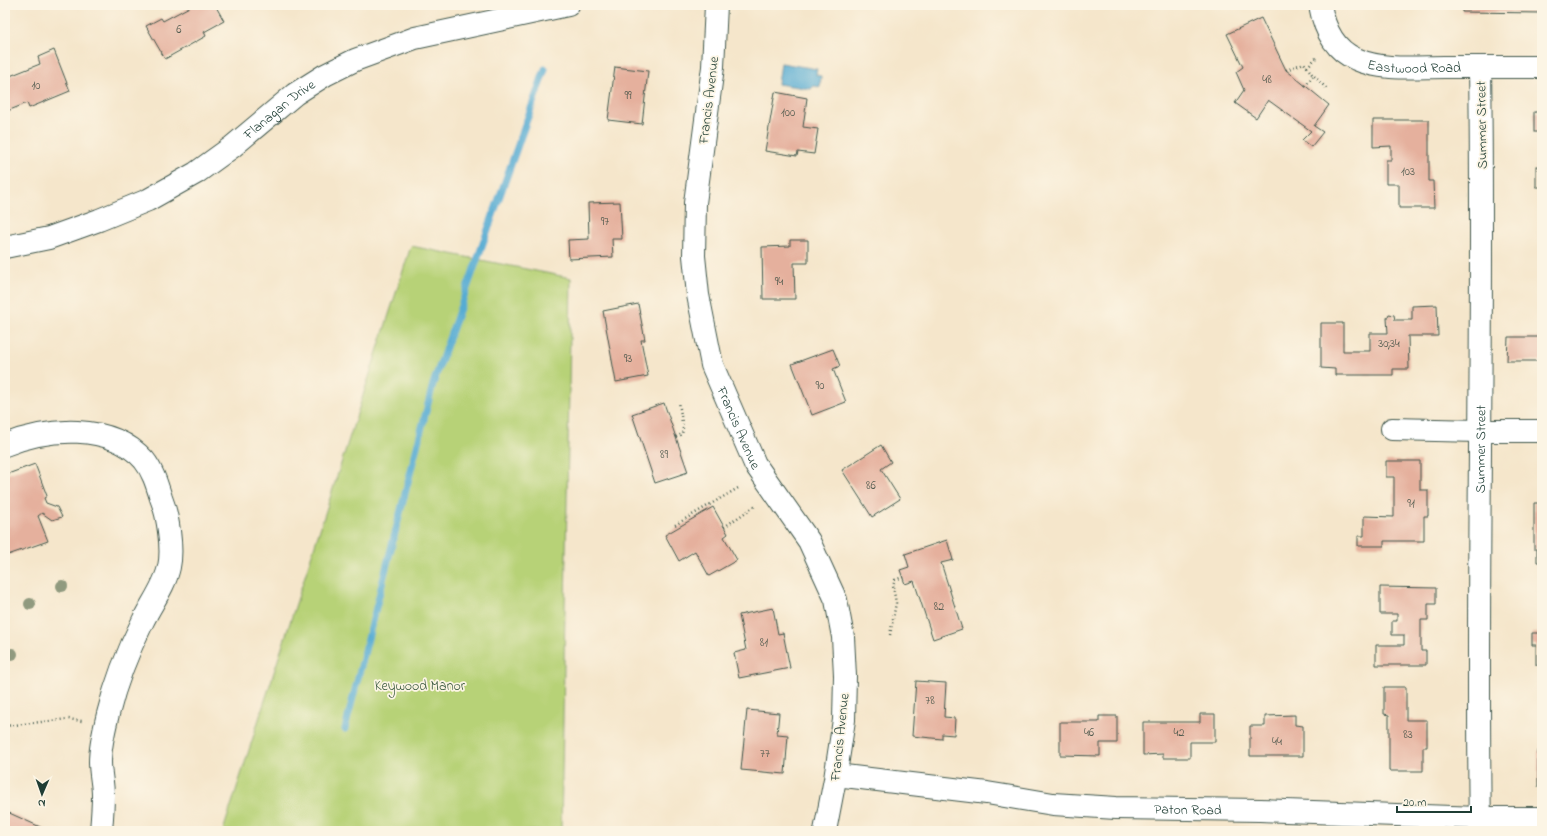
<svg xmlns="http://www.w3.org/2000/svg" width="1547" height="836" font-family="'Indie Flower',sans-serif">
  <rect width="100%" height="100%" fill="#fcf5e5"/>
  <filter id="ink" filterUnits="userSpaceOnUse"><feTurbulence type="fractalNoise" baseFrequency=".025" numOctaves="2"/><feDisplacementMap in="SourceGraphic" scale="8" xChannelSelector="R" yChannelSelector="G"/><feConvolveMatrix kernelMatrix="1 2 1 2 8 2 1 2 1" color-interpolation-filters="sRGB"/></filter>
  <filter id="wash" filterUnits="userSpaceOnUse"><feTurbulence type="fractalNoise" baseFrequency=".012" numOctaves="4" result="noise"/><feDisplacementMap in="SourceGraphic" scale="16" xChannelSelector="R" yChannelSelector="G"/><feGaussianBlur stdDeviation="0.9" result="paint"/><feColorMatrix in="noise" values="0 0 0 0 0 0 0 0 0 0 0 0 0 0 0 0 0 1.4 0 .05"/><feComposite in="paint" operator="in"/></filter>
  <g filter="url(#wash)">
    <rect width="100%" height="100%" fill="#f5e6cb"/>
    <polygon fill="#b7d277" stroke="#6b8856" points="411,246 571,278 561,831 223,831"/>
    <polygon fill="#57acd3" stroke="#3b7484" points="781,63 817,69 816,75 821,76 820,87 814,86 811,89 778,84"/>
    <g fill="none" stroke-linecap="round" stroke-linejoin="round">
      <polyline stroke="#57acd3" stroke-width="7" points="345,729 433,384 545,69"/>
    </g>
    <g id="blocks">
      <g fill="#e5b09d">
        <polygon points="193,5 215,5 224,21 204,32 206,36 165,59 146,26 161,18 163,21"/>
        <polygon points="1462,5 1542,5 1542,13 1462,12"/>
        <polygon points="1261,18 1286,70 1329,105 1314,126 1323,132 1311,147 1302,140 1311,131 1268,100 1256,118 1235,103 1244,90 1236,72 1243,67 1227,34"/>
        <polygon points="54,50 70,91 29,108 27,103 5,112 5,78 40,64 38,57"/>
        <polygon points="615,67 648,71 642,124 608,120"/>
        <polygon points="775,92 807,98 803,127 818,129 814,154 798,152 797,156 765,151"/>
        <rect x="1534" y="112" width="8" height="20"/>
        <polygon points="1373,120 1429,120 1429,181 1433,181 1434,208 1399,208 1399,184 1386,184 1386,160 1391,160 1391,146 1373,147"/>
        <rect x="1536" y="166" width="6" height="21"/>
        <polygon points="620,202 622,239 612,239 613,257 569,259 568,240 589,239 588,203"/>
        <polygon points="790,240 808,240 808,263 794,263 795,299 763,299 762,247 790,246"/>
        <polygon points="638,304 645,340 641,340 648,376 616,382 603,311"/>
        <polygon points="1437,305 1438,336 1408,336 1409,369 1393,369 1393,375 1335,375 1335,369 1321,368 1321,323 1343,323 1343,351 1370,351 1370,333 1388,333 1387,318 1389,314 1394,315 1395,320 1412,320 1412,306"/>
        <polygon points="1508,337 1542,337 1542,361 1507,361"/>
        <polygon points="833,349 840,366 833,369 846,402 812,415 792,364"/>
        <polygon points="664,403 688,472 655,483 632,414"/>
        <polygon points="881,445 891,462 881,469 900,499 872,517 842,470"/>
        <polygon points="1386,461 1420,461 1420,490 1428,490 1428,516 1424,516 1424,541 1384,541 1384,546 1358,546 1358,536 1364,536 1364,516 1394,517 1394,477 1386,477"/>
        <polygon points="35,464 47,496 44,498 46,503 57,507 62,517 52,520 42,513 38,516 48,541 5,556 5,475"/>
        <polygon points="1534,503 1542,503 1542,562 1537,562 1537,549 1534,549"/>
        <polygon points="713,507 728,534 724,537 737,560 709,576 695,551 679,561 665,535"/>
        <polygon points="947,540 953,560 941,563 962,629 933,639 914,581 905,584 900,570 909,567 905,554"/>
        <polygon points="1380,587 1436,588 1436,604 1428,604 1428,620 1421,620 1421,651 1426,651 1426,665 1376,665 1376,645 1404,645 1404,635 1392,635 1392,621 1397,621 1397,614 1380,614"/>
        <polygon points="773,608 778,634 783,633 790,668 739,678 734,653 746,650 739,615"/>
        <polygon points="1532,633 1542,633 1542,674 1540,674 1540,665 1536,665 1536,645 1532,645"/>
        <polygon points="916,681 946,683 944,717 955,718 954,735 942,734 942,739 912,736"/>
        <polygon points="1384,687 1406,687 1406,720 1427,720 1427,747 1423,747 1423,771 1389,771 1389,715 1384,714"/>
        <polygon points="747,710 779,713 777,734 788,735 785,774 741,770"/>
        <polygon points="1200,714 1215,714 1215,742 1190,742 1190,758 1163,758 1163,754 1143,755 1143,722 1200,722"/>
        <polygon points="1295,715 1295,725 1303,726 1303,756 1250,756 1250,726 1265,726 1265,716"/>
        <polygon points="1099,716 1117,716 1117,743 1100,743 1100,756 1060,755 1060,722 1099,722"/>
        <rect x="1538" y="751" width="4" height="35"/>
        <polygon points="5,811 49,831 5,831"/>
      </g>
    </g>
  </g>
  <g filter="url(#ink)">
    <use href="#blocks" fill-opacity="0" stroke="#3f564b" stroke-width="1"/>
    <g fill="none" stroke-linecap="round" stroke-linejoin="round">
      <defs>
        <g id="minor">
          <path id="s1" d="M716 5 713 67 695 203 694 256 698 295 712 365 755 464 809 541 836 600 843 637 845 676 844 720 835 779 825 831"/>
          <path id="s2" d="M1320 5C1324 27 1334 50 1356 59 1382 71 1416 67 1444 67 1477 67 1509 67 1542 67"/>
          <path id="s3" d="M5 247 49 238 99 220 148 200 196 173 232 147 295 94 325 75 355 60 415 38 568 5"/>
          <polyline points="1392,429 1479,431 1542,431"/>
          <path d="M5 445C47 428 110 422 144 460 153 471 157 485 161 498 168 515 173 549 169 567 165 586 151 604 143 621 128 651 116 681 108 714 105 726 100 749 100 762 100 773 103 784 103 795 103 807 102 819 101 831"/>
          <path id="s4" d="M836 775 987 793 1053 804 1116 808 1260 810 1479 818H1542"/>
          <path id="s5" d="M1480 831C1476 576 1484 322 1480 67"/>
        </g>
      </defs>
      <use href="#minor" stroke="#3f564b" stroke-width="24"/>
      <g stroke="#3f564b" stroke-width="2.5" stroke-dasharray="1 3" stroke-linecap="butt">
        <polyline points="1307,67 1316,58"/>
        <polyline points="1286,70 1304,63 1312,74 1327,89"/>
        <polyline points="1305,86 1313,76"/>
        <polyline points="676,437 682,434 683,429 679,402"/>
        <polyline points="675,525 740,487"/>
        <polyline points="724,527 755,506"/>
        <polyline points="890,635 896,603 893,586 895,580 903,577"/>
        <polyline points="5,726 68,719 82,721"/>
      </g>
      <use href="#minor" stroke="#fff" stroke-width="22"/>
    </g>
    <g fill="#909a7f">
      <circle cx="62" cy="586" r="6"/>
      <circle cx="30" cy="604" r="6"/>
      <circle cx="12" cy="654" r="6"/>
    </g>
  </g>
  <g text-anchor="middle" stroke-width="3.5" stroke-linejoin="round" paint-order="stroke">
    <g font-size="12" fill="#505a4e">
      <text x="179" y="33">6</text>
      <text x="1267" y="83">48</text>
      <text x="36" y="89">10</text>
      <text x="628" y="99">99</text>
      <text x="788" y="116">100</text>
      <text x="1408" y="175">103</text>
      <text x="605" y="225">97</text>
      <text x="779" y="285">94</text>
      <text x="1389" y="347">30;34</text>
      <text x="628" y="362">93</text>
      <text x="820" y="389">90</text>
      <text x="664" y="458">89</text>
      <text x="871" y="489">86</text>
      <text x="1411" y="507">91</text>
      <text x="939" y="610">82</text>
      <text x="764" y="646">81</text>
      <text x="930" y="704">78</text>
      <text x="1089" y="736">46</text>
      <text x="1179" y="736">42</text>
      <text x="1408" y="738">83</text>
      <text x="1277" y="745">44</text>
      <text x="765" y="757">77</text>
    </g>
    <g font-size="14" fill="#1f3d34" stroke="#fcf5e5">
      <text dy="5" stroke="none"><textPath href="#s2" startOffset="127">Eastwood Road</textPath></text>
      <text transform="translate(708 100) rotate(-83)" y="5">Francis Avenue</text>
      <text dy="5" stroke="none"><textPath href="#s3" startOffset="311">Flanagan Drive</textPath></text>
      <text transform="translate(1481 125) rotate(-91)" y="5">Summer Street</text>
      <text dy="5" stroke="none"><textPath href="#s1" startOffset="431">Francis Avenue</textPath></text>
      <text dy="5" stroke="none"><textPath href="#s5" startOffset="382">Summer Street</textPath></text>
      <text transform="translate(839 737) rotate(-84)" y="5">Francis Avenue</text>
      <text dy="5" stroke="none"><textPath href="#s4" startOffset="354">Paton Road</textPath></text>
    </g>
    <g font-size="14" fill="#3d5b41" stroke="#fcf5e5">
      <text x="420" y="690">Keywood Manor</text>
    </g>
  </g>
  <rect width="1547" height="836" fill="none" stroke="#fcf5e5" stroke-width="20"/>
  <g transform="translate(42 794) rotate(182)" stroke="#fcf5e5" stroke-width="3" paint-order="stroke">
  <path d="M0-3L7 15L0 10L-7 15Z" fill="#1f3d34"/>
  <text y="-6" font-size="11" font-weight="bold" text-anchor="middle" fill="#1f3d34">N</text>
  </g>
  <path d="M1397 806v6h74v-6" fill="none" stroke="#1f3d34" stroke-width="2"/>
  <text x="1403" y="806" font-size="12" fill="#1f3d34" stroke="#fcf5e5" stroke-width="3" paint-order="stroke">20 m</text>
</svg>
